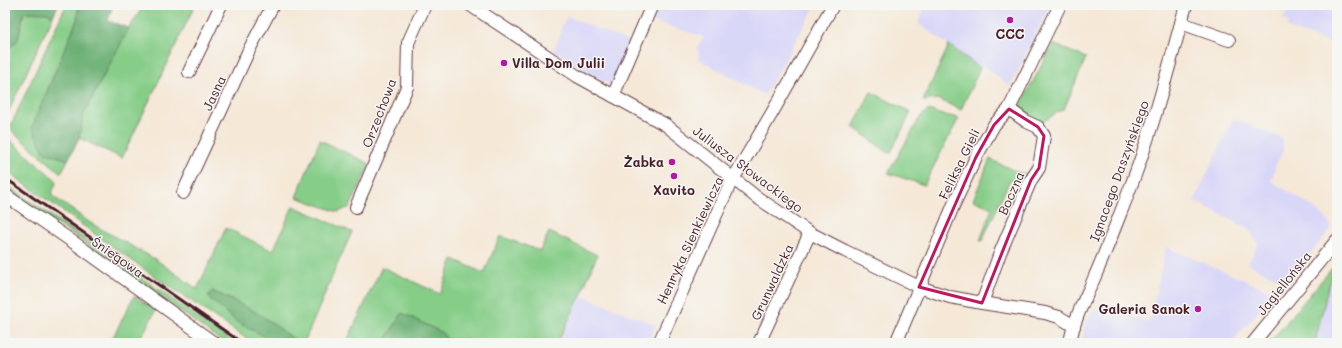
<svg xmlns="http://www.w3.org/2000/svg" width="1342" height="348" font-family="Mali,sans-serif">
  <rect width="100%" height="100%" fill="#f6f6f2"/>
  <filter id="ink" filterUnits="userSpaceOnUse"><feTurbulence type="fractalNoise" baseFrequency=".025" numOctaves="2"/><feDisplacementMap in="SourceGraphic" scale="8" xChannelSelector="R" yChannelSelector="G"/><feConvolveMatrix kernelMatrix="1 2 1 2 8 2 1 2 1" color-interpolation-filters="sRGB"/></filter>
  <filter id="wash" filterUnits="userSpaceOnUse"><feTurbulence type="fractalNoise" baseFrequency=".012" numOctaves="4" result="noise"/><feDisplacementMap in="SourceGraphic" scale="16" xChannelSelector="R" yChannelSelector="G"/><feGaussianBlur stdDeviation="0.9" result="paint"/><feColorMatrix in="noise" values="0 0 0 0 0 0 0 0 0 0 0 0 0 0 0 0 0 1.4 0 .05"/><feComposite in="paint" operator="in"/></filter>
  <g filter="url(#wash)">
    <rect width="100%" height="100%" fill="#f5e8d7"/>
    <g fill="#d9d7f8">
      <polygon points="659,5 816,5 765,95 698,59 699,54 697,48 704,37 652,21"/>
      <polygon points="926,5 1048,5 1048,10 1010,86 982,65 980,68 918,23"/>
      <polygon points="1290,5 1337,5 1337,45 1287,28 1289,22 1283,19"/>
      <polygon points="567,16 629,42 611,85 574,65 553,50 562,31 560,30"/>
      <polygon points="1233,119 1282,138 1283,151 1277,162 1271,181 1307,203 1326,218 1332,228 1285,282 1248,264 1258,244 1248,228 1194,201"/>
      <polygon points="1166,247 1277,294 1264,305 1237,336 1233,343 1083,343 1084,326 1093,309 1150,322"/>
      <polygon points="1332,271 1337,273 1337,343 1315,343"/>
      <polygon points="581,295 656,325 648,343 557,343"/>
    </g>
    <g fill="#86cd88" stroke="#68765a">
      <polygon points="66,5 79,5 77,20 32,127 44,152 68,160 61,173 13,132 11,125"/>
      <polygon points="144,5 195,5 122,158 79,138 83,115 129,28"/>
      <polygon points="24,12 47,13 53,16 5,119 5,44 10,47 18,40"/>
      <path d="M1053 44 1086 58 1064 109C1055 112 1044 125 1035 121 1029 118 1024 113 1018 109Z"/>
      <polygon points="949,45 980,68 961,110 938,99 923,101"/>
      <polygon points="871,92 911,112 890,154 853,127"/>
      <polygon points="929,110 939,114 959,118 924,185 888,173 921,116"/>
      <path d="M5 136 57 181 51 195 92 224 155 259 197 289 226 228 273 251 293 206 352 232 341 256 304 343C296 343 290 336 283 331 261 315 237 301 212 291L208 297 237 322 264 336 271 343H253L151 274 5 170Z"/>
      <polygon points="320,140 370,164 350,207 338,212 296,197"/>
      <polygon points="990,159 1017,172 1030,174 1024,179 1010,180 982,241 980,241 992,208 973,200"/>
      <polygon points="5,184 152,285 234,343 224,343 74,235 38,213 5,190"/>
      <polygon points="549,232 597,255 581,295 557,343 472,343 467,340 448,340 441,332 402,313 384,343 346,343 382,267 440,294 453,259 484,273 500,236 540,251"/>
      <polygon points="1333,267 1315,343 1269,343"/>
      <polygon points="134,296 156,310 138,343 110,343"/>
    </g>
    <g fill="#6cb074" stroke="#5b6850">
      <polygon points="5,5 58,5 53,16 47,13 24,12 18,40 10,47 5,44"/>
      <polygon points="79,5 113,5 108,21 129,28 83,115 79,138 68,160 44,152 32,127 77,20"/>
      <polygon points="212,291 254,311 274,324 299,343 271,343 264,336 237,322 208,297"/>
      <polygon points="402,313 441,332 448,340 467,340 472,343 384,343"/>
    </g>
  </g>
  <g filter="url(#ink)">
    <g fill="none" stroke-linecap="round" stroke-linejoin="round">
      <defs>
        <g id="minor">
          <polyline points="470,5 577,76 666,125 755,196 810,233 845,251 919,287 950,297 982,303 1045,313 1059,317 1074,326"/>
          <polyline points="1181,23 1229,40"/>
          <polyline points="189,72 221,5"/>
          <polyline points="613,96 652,5"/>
          <polyline points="183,193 249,50 273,5"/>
          <polyline points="5,195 76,244 214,343"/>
          <polyline points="356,207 407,87 408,43 425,5"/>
          <polyline points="982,303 1000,253 1031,180 1039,168 1044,136 1038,127 1027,122 1009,109"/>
          <polyline points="659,343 729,186 772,113 833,5"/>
          <polyline points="759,343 810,233"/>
          <polyline points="896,343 954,204 976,157 994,125 1009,109 1060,5"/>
          <path d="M1070 343C1073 322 1083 303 1092 283 1104 256 1115 227 1126 199 1151 136 1168 70 1186 5"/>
          <polyline points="1253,343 1337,240"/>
        </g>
      </defs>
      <use href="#minor" stroke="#643d45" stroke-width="14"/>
      <use href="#minor" stroke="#fff" stroke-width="12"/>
      <polyline stroke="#4a1f2b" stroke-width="3" points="5,178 242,343"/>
    </g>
  </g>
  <path fill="none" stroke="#c2185b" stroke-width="3" stroke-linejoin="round" d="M1009 109 1038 127 1044 136 1039 168 1031 180 982 303 919 287 976 157 994 125Z"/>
  <g fill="#b5179e" stroke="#f6f6f2" stroke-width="1.5">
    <circle cx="1010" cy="20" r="4"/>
    <circle cx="504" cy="63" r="4"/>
    <circle cx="672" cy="162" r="4"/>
    <circle cx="674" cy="176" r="4"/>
    <circle cx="1198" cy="309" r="4"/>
  </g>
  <g text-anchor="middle" stroke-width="3" stroke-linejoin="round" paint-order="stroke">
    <g font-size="13" font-weight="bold" fill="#4a1f2b" stroke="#f6f6f2">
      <text x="1010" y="39">CCC</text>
      <text x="512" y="68" text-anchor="start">Villa Dom Julii</text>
      <text x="664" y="167" text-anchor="end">Żabka</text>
      <text x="674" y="195">Xavito</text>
      <text x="1190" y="314" text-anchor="end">Galeria Sanok</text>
    </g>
    <g font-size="13" fill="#4a1f2b" stroke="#f6f6f2">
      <text transform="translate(214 93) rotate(-65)" y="5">Jasna</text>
      <text transform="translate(379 113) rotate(-69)" y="5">Orzechowa</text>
      <text transform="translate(959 164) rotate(-64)" y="5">Feliksa Gieli</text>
      <text transform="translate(748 169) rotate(37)" y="5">Juliusza Słowackiego</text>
      <text transform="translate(1119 171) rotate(-70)" y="5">Ignacego Daszyńskiego</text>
      <text transform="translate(1011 193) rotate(-66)" y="5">Boczna</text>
      <text transform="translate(690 240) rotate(-65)" y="5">Henryka Sienkiewicza</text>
      <text transform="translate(118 257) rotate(35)" y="5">Śniegowa</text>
      <text transform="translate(772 282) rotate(-65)" y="5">Grunwaldzka</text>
      <text transform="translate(1284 283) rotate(-51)" y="5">Jagiellońska</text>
    </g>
  </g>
  <rect width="1342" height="348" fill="none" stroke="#f6f6f2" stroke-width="20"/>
</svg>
